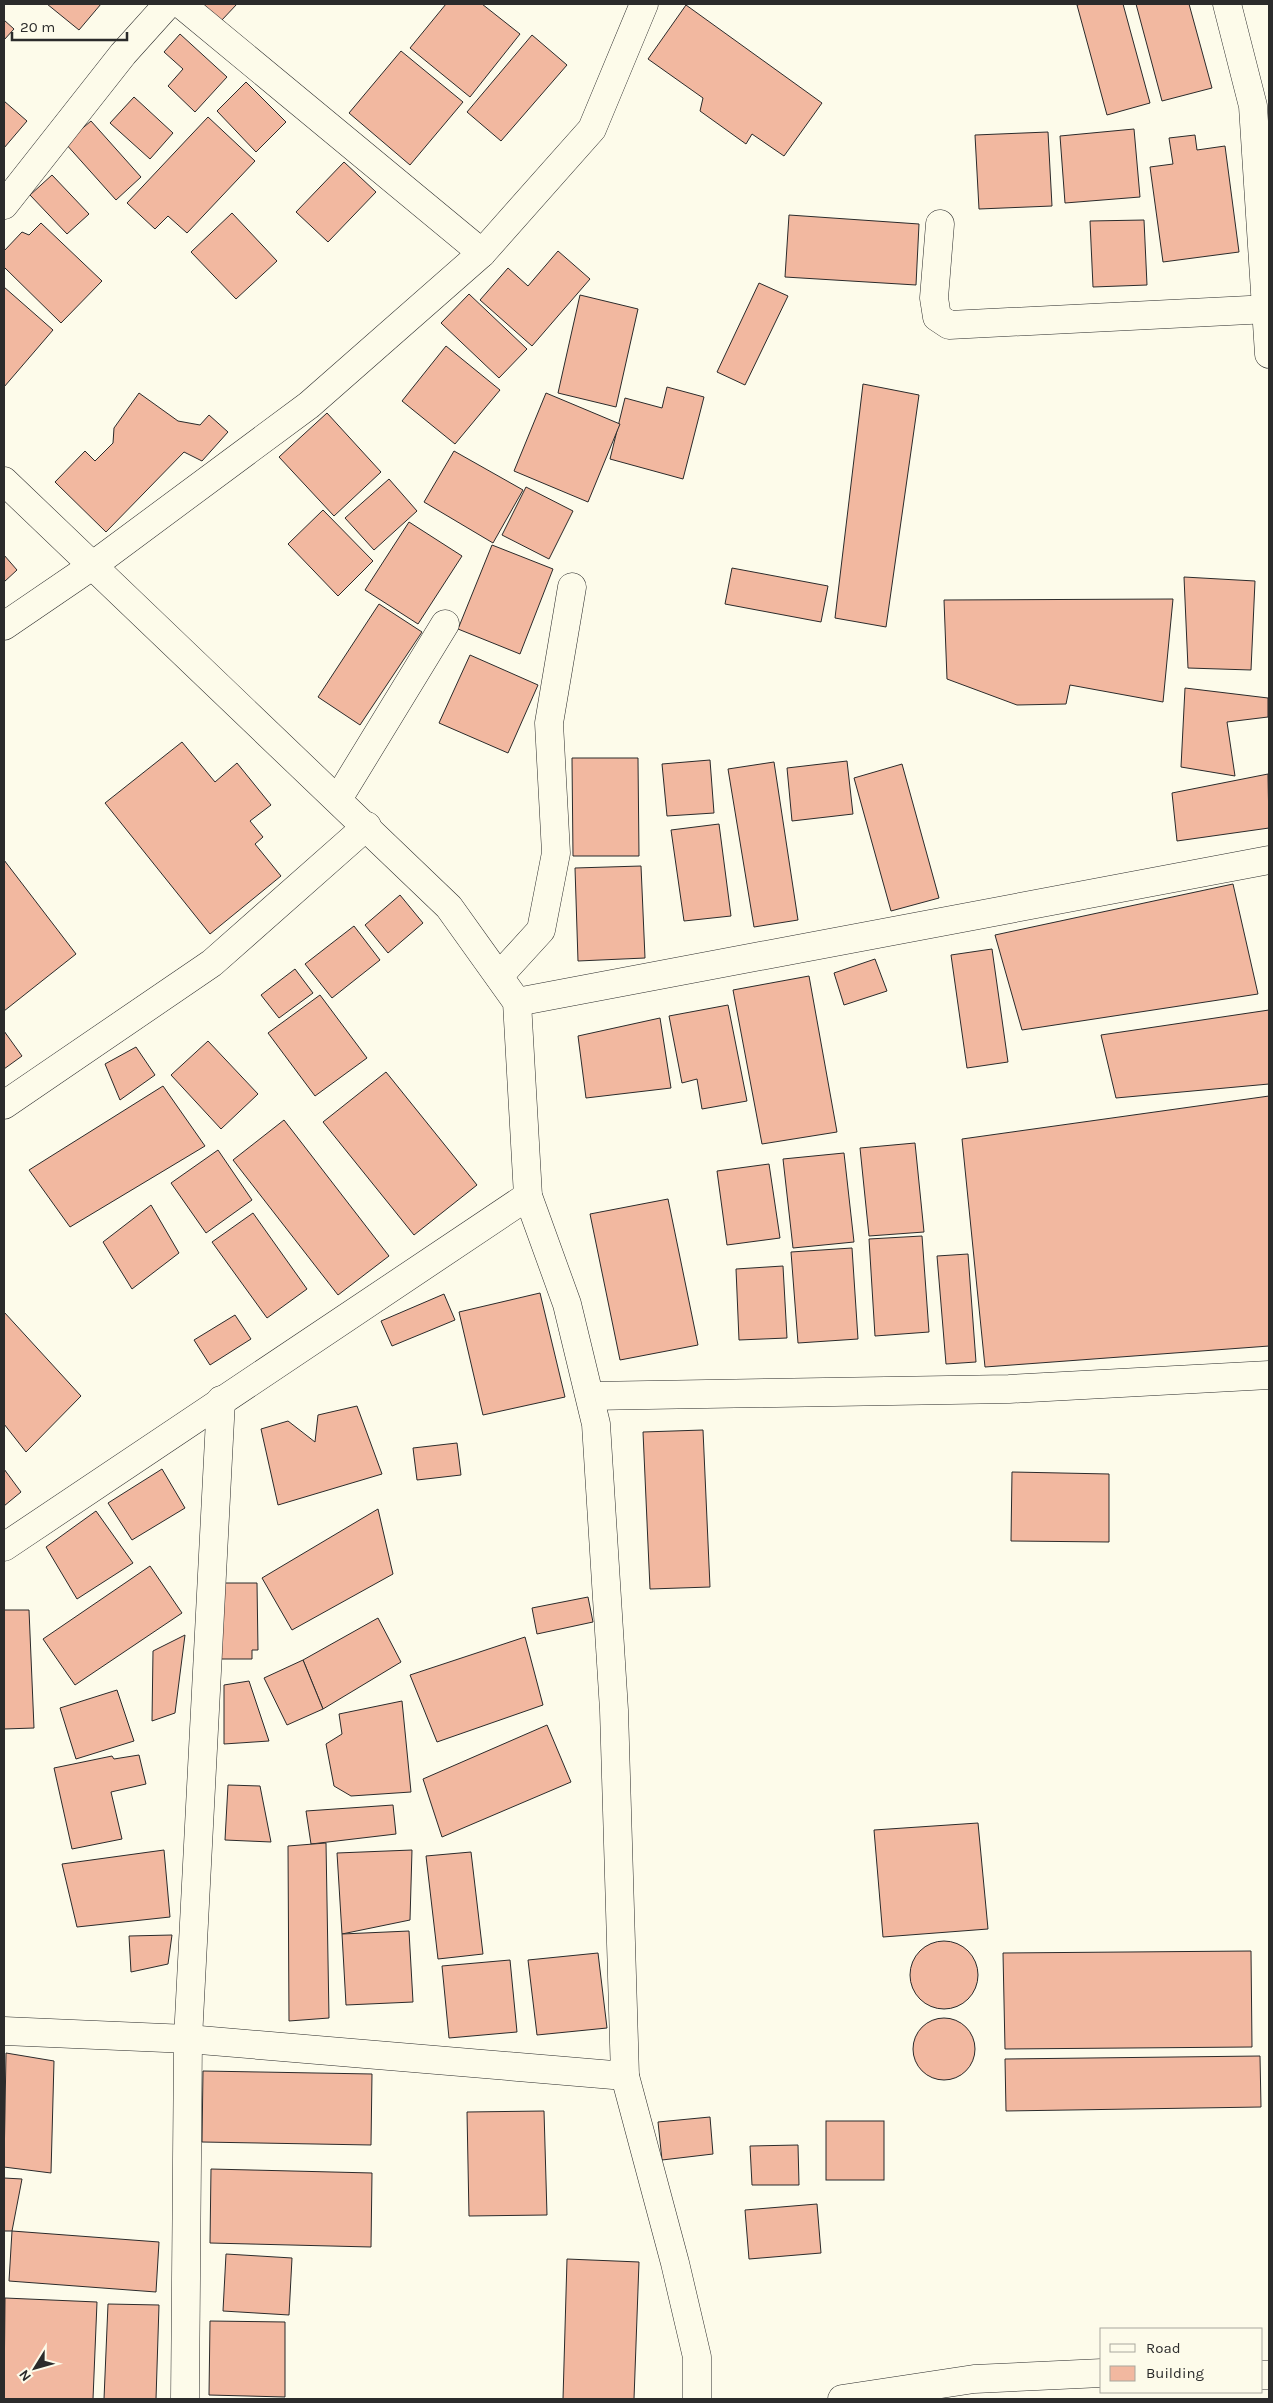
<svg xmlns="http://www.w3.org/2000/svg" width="1273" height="2403" font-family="Karla,sans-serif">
  <rect width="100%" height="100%" fill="#fdfbea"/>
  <g fill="#f2b8a0" stroke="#2b2b2b">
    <polygon points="47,4 101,4 79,30"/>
    <polygon points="203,4 237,4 221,21"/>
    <polygon points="446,4 482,4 520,34 470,97 410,48"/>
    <polygon points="1081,4 1123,4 1150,103 1107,115 1077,5"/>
    <polygon points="1136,4 1189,4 1212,88 1162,101"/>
    <polygon points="686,5 822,103 784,156 752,134 746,144 700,111 703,98 648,59"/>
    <polygon points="4,20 14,29 4,40"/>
    <polygon points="180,34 227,77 195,112 168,86 183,69 164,52"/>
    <polygon points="532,35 567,65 501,141 467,112"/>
    <polygon points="401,51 463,102 410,165 349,113"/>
    <polygon points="246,82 286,122 256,152 217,111"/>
    <polygon points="134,97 173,133 150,159 110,123"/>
    <polygon points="4,101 27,121 4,148"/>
    <polygon points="208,117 255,161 187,233 168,216 155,229 127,203"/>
    <polygon points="91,121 141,177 116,200 65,143"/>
    <polygon points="1134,129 1140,197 1065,203 1060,136"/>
    <polygon points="1048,132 1052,206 979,209 975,135"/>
    <polygon points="1195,135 1197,150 1225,146 1239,252 1163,262 1150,167 1173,164 1169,138"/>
    <polygon points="344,162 376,192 328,242 296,212"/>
    <polygon points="52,175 89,214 67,234 30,195"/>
    <polygon points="232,213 277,261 236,299 191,252"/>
    <polygon points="789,215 919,224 916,285 785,277"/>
    <polygon points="1144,220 1147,285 1093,287 1090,221"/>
    <polygon points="41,223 102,281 61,323 4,267 4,251 22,232 29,235"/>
    <polygon points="558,251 590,279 532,346 480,300 508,268 528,286"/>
    <polygon points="759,283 788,296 745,385 717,372"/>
    <polygon points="4,287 53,330 4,387"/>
    <polygon points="469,294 527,349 499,378 441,323"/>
    <polygon points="580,295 638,309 616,407 558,393"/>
    <polygon points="446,346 500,390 455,444 402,401"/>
    <polygon points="863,384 919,395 886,627 835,618"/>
    <polygon points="667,387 704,397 683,479 610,459 625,398 662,408"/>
    <polygon points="139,393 178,421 200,425 209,415 228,432 202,461 184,452 106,532 55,482 85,451 95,461 113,443 114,428"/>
    <polygon points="546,393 620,424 588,502 514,471"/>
    <polygon points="327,413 381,472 334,516 279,457"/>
    <polygon points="454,451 523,490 493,543 424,502"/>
    <polygon points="389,479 417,511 374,550 345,518"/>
    <polygon points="526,487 573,511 549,559 502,535"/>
    <polygon points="323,510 373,561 338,596 288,544"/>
    <polygon points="409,522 462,556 418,624 365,590"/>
    <polygon points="492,545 553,569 520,654 458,629"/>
    <polygon points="4,555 17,570 4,582"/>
    <polygon points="732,568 828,586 821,622 725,604"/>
    <polygon points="1184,577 1255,581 1251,670 1188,668"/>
    <polygon points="1173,599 1163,702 1070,685 1066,704 1017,705 947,679 944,600"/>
    <polygon points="379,604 422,632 360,725 318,697"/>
    <polygon points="470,655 538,685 508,753 439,723"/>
    <polygon points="1185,688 1268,698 1268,717 1227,722 1235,776 1181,767"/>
    <polygon points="182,742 215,782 237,763 271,805 250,821 263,837 255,844 281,876 210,934 105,803"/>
    <polygon points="572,758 638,758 639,856 573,856"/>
    <polygon points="710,760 714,813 667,816 662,764"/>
    <polygon points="847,761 853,814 792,821 787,768"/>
    <polygon points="774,762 798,920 754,927 728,769"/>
    <polygon points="902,764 939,898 891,911 854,778"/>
    <polygon points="1268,774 1269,828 1177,841 1172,793"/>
    <polygon points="719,824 731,916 684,921 671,830"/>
    <polygon points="4,860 76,954 4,1011"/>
    <polygon points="641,866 645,958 578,961 575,868"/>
    <polygon points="1233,884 1258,994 1022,1030 995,935"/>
    <polygon points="400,895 423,923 388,953 365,925"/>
    <polygon points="354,926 380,960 332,998 305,964"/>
    <polygon points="992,949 1008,1062 967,1068 951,955"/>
    <polygon points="875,959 887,991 844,1005 834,973"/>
    <polygon points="295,969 313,993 279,1018 261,995"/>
    <polygon points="809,976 837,1132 762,1144 733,990"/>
    <polygon points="320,995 367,1058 315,1096 268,1033"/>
    <polygon points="728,1005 747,1101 702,1109 697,1079 682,1083 669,1016"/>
    <polygon points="1269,1010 1269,1084 1116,1098 1101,1035"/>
    <polygon points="660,1018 671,1088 586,1098 578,1036"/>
    <polygon points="4,1031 22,1056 4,1069"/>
    <polygon points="208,1041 258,1094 221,1129 171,1075"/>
    <polygon points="136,1047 155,1075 120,1100 105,1064"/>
    <polygon points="386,1072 477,1185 414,1235 323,1122"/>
    <polygon points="163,1086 205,1146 70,1227 29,1170"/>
    <polygon points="1269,1096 1269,1346 985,1367 962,1139"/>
    <polygon points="284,1120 389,1256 338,1295 233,1160"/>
    <polygon points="915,1143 924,1232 869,1236 860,1148"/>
    <polygon points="218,1150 252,1200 206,1233 171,1183"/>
    <polygon points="844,1153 854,1242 793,1248 783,1159"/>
    <polygon points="769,1164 780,1238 727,1245 717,1171"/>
    <polygon points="668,1199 698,1345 620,1360 590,1214"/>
    <polygon points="151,1205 179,1253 132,1289 103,1242"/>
    <polygon points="253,1213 307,1289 267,1318 212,1242"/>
    <polygon points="922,1236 929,1332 875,1336 869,1239"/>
    <polygon points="852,1248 858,1339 798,1343 791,1252"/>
    <polygon points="968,1254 976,1362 946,1364 937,1256"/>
    <polygon points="783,1266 787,1338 739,1340 736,1269"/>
    <polygon points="540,1293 565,1397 483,1415 459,1312"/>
    <polygon points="444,1294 455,1320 392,1346 381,1321"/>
    <polygon points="4,1312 81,1396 26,1452 4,1424"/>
    <polygon points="235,1315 251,1339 210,1365 194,1340"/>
    <polygon points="357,1406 382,1474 278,1505 261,1429 288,1421 315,1442 318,1415"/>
    <polygon points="703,1430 710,1587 650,1589 643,1432"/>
    <polygon points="457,1443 461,1475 417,1480 413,1448"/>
    <polygon points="4,1469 21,1492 4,1506"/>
    <polygon points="162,1469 185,1508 132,1540 108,1503"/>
    <polygon points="1012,1472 1109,1474 1109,1542 1011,1541"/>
    <polygon points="378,1509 393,1574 292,1630 262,1578"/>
    <polygon points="96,1511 133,1563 77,1599 46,1547"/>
    <polygon points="150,1566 182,1613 75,1685 43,1639"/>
    <polygon points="218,1583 257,1583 258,1650 252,1650 252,1659 219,1659"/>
    <polygon points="588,1597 593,1622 537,1634 532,1608"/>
    <polygon points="4,1610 29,1610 34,1728 4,1729"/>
    <polygon points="378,1618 401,1662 323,1709 303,1660"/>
    <polygon points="185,1635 175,1713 152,1721 153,1651"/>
    <polygon points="525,1637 543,1705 437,1742 410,1675"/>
    <polygon points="303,1660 323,1709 287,1725 264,1678"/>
    <polygon points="249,1681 269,1741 224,1744 224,1685"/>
    <polygon points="117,1690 134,1741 76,1759 60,1708"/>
    <polygon points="402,1701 411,1792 351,1796 334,1786 326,1744 342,1734 339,1714"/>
    <polygon points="547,1725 571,1782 442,1837 423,1779"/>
    <polygon points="139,1755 146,1784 111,1792 122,1839 72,1849 54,1768 112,1756 114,1759"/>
    <polygon points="228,1785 260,1786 271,1842 225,1840"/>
    <polygon points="393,1805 396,1834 311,1844 306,1811"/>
    <polygon points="978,1823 988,1929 883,1937 874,1830"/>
    <polygon points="326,1843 329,2018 289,2021 288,1846"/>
    <polygon points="164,1850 170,1917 77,1927 62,1864"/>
    <polygon points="412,1850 410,1920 342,1934 337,1853"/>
    <polygon points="471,1852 483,1954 438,1959 426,1856"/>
    <polygon points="409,1931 413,2002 346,2005 342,1934"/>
    <polygon points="172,1935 168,1964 131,1972 129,1936"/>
    <circle cx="944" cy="1975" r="34"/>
    <polygon points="1251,1951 1252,2047 1005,2049 1003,1953"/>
    <polygon points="598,1953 607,2028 537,2035 528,1960"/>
    <polygon points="510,1960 517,2032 449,2038 442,1966"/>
    <circle cx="944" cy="2049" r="31"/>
    <polygon points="6,2053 54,2061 51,2173 4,2167"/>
    <polygon points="1260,2056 1261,2107 1006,2111 1005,2059"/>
    <polygon points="203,2071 372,2074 371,2145 202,2142"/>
    <polygon points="544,2111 547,2215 469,2216 467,2112"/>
    <polygon points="710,2117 713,2154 662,2160 658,2122"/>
    <rect x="826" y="2121" width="58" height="59"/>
    <polygon points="798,2145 799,2185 752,2185 750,2146"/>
    <polygon points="211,2169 372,2173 371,2247 210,2243"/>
    <polygon points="4,2178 22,2179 12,2231 4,2231"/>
    <polygon points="817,2204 821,2253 749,2259 745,2210"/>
    <polygon points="12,2231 159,2242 156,2292 9,2281"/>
    <polygon points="226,2254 292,2258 289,2315 223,2311"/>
    <polygon points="567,2259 639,2262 634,2399 563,2399"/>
    <polygon points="5,2298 97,2302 93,2399 4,2399"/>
    <polygon points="108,2304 159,2305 156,2399 104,2399"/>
    <polygon points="210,2321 285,2322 285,2397 209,2395"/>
  </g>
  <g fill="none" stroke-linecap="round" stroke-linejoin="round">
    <defs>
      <g id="street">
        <polyline points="181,4 482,253"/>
        <polyline points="1227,4 1253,106 1269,354"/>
        <polyline points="4,205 123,54 168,4"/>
        <polyline points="940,224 934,298 937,317 949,325 1269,309"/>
        <polyline points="4,481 449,907 517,1002 528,1196 567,1304 596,1424 614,1710 625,2076 675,2263 697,2357 697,2399"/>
        <polyline points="4,626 92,566 309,405 482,253 592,129 644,4"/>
        <polyline points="338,799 445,624"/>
        <polyline points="499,976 541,930 556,853 549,723 572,587"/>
        <polyline points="517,1002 1269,860"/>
        <polyline points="4,1105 212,963 367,826"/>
        <polyline points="590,1396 1009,1389 1269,1375"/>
        <polyline points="4,1547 528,1196"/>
        <polyline points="4,2031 188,2039 625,2076"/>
        <polyline points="1262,2375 1269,2375"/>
        <polyline points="185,2399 188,2039 221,1400"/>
        <polyline points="842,2399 974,2379 1102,2373"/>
      </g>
    </defs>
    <use href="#street" stroke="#2b2b2b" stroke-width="29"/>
    <use href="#street" stroke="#fdfbea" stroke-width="28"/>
  </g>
  <rect width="1273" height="2403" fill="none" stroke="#2b2b2b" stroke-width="10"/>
  <rect x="1100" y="2328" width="162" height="65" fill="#fdfbea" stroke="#a9a89e"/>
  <rect x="1110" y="2344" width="25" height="8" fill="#fdfbea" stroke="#a9a89e"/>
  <text x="1146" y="2353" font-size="15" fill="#2b2b2b">Road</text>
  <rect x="1110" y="2366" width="25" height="15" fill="#f2b8a0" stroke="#a9a89e"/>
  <text x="1146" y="2378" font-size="15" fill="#2b2b2b">Building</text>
  <g transform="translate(35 2368) rotate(233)" stroke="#fdfbea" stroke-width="4" paint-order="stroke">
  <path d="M0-4L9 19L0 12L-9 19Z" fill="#2b2b2b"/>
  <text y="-8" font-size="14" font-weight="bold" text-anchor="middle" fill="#2b2b2b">N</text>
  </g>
  <path d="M12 32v8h115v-8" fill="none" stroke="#2b2b2b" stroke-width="2.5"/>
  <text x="20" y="32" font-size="15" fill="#2b2b2b" stroke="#fdfbea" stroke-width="4" paint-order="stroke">20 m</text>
</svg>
